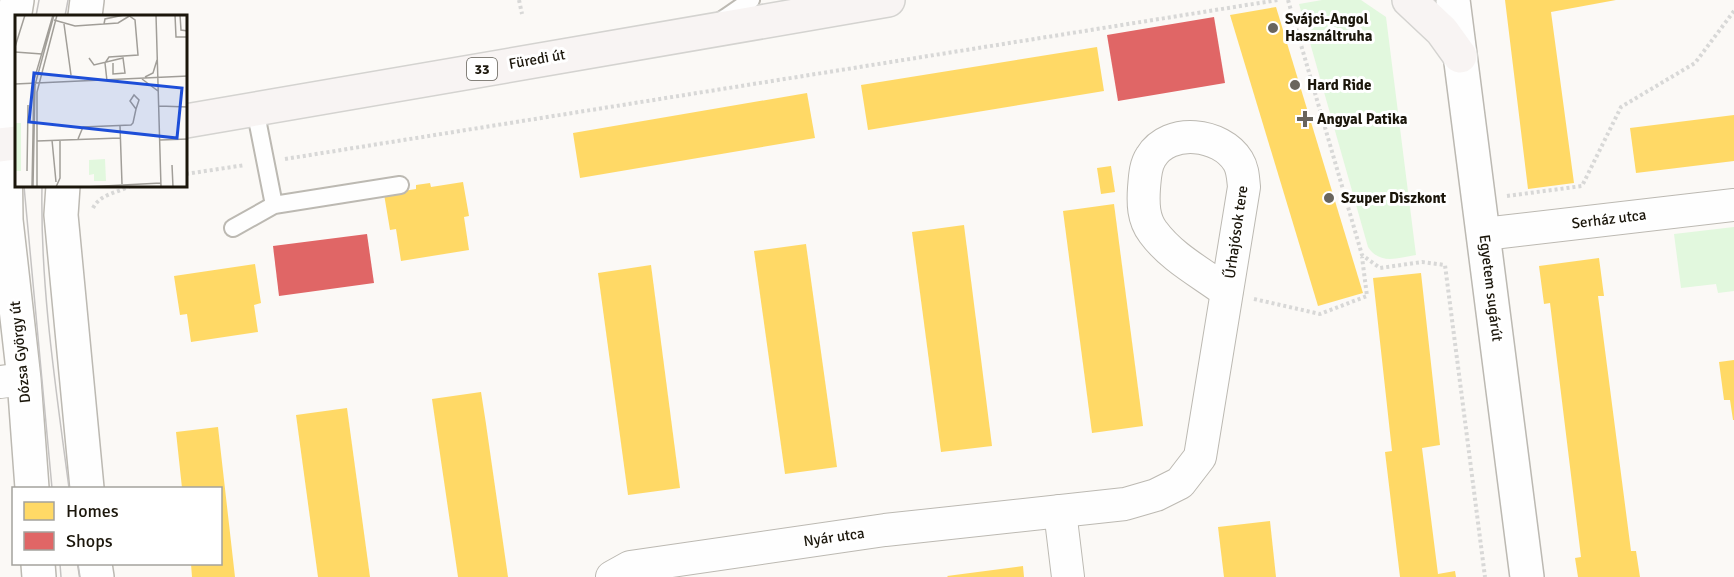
<svg xmlns="http://www.w3.org/2000/svg" width="1734" height="577" font-family="Signika,sans-serif">
  <rect width="100%" height="100%" fill="#fbf9f6"/>
  <g fill="#e2f8de">
    <path d="M1322 0H1361L1386 17 1416 255C1397 258 1380 265 1368 247L1299 4Z"/>
    <polygon points="1734,227 1734,291 1718,293 1716,284 1681,288 1674,234"/>
  </g>
  <g fill="#ffd966">
    <polygon points="1505,0 1616,0 1551,12 1574,183 1528,189"/>
    <polygon points="1276,7 1363,293 1318,306 1230,15"/>
    <polygon points="1097,47 1104,91 868,130 861,85"/>
    <polygon points="807,93 815,138 580,178 573,133"/>
    <polygon points="1734,115 1734,161 1636,173 1630,128"/>
    <polygon points="1111,166 1115,192 1101,194 1097,168"/>
    <polygon points="463,182 469,216 464,217 469,250 401,261 396,229 390,230 384,194 416,189 416,185 430,183 431,187"/>
    <polygon points="1114,204 1143,426 1092,433 1063,211"/>
    <polygon points="964,225 992,446 941,452 912,232"/>
    <polygon points="806,244 837,467 785,474 754,251"/>
    <polygon points="1599,258 1604,296 1598,296 1631,551 1636,551 1640,577 1578,577 1575,558 1581,557 1550,303 1544,304 1539,266"/>
    <polygon points="255,264 261,303 254,305 258,332 191,342 187,314 180,315 174,276"/>
    <polygon points="651,265 680,488 628,495 598,273"/>
    <polygon points="1421,273 1440,445 1422,448 1426,479 1438,574 1455,571 1456,577 1400,577 1385,452 1392,451 1373,278"/>
    <polygon points="1734,360 1734,420 1733,420 1730,400 1724,400 1719,362"/>
    <polygon points="481,392 486,424 508,577 458,577 432,399"/>
    <polygon points="347,408 370,577 318,577 296,415"/>
    <polygon points="218,427 235,577 192,577 191,564 220,564 220,488 182,488 176,432"/>
    <polygon points="1270,521 1276,577 1224,577 1218,527"/>
    <polygon points="1023,566 1024,577 948,577 947,576"/>
  </g>
  <g fill="#e06666">
    <polygon points="1214,17 1225,83 1118,101 1107,35"/>
    <polygon points="367,234 374,283 279,296 273,246"/>
  </g>
  <g fill="none" stroke-linecap="round" stroke-linejoin="round">
    <defs>
      <g id="service">
        <polyline points="719,22 751,0"/>
        <polyline points="255,109 274,205"/>
        <polyline points="233,228 274,205 400,185"/>
      </g>
      <g id="minor">
        <polyline points="1484,234 1734,205"/>
        <polyline points="0,382 24,379"/>
        <polyline points="1060,511 1068,577"/>
        <path d="M612 577 630 567 885 530 1125 504 1156 495 1180 483 1200 457 1244 187C1243 178 1243 169 1238 161 1221 133 1169 127 1151 157 1145 166 1145 177 1144 188 1143 203 1143 219 1153 232 1172 258 1202 273 1227 292"/>
      </g>
      <g id="tertiary">
        <polyline points="17,0 4,80 6,220 24,379 32,488"/>
        <polyline points="1453,0 1527,577"/>
        <polyline points="85,16 87,0"/>
        <polyline points="63,186 61,215 87,488"/>
        <polyline points="38,564 39,577"/>
        <polyline points="95,564 97,577"/>
      </g>
      <g id="primary">
        <polyline points="1409,0 1442,31 1460,56"/>
        <polyline points="186,121 888,0"/>
        <polyline points="0,145 16,143"/>
      </g>
    </defs>
    <use href="#service" stroke="#bcb9b2" stroke-width="20"/>
    <use href="#minor" stroke="#bcb9b2" stroke-width="34"/>
    <use href="#tertiary" stroke="#bcb9b2" stroke-width="36"/>
    <use href="#primary" stroke="#d4d3d0" stroke-width="36"/>
    <g stroke="#d8d8d7" stroke-width="4" stroke-dasharray="3 3" stroke-linecap="butt">
      <polyline points="519,0 522,14"/>
      <polyline points="1288,0 1362,255 1380,268 1422,262 1445,265 1485,577"/>
      <polyline points="285,159 1278,0"/>
      <polyline points="186,174 245,165"/>
      <polyline points="1507,196 1582,186 1621,107 1695,63 1734,11"/>
      <path d="M93 208C100 194 117 193 130 186"/>
      <polyline points="1254,299 1320,314 1367,296 1362,257"/>
    </g>
    <use href="#service" stroke="#fefefe" stroke-width="16"/>
    <use href="#minor" stroke="#fefefe" stroke-width="32"/>
    <use href="#tertiary" stroke="#fefefe" stroke-width="33"/>
    <use href="#primary" stroke="#f8f4f3" stroke-width="33"/>
    <g stroke="#c5c3c2" stroke-width="1.5">
      <polyline points="36,16 39,0"/>
      <polyline points="65,16 68,0"/>
      <polyline points="24,186 52,488"/>
      <path d="M42 186C40 286 56 389 69 488"/>
      <polyline points="60,564 61,577"/>
      <polyline points="78,564 80,577"/>
    </g>
  </g>
  <g fill="#69655d" stroke="#fff" stroke-width="2">
    <circle cx="1273" cy="28" r="6"/>
    <circle cx="1295" cy="85" r="6"/>
    <path d="M1302 110h6v6h6v6h-6v6h-6v-6h-6v-6h6z"/>
    <circle cx="1329" cy="198" r="6"/>
  </g>
  <g text-anchor="middle" stroke-width="6" stroke-linejoin="round" paint-order="stroke">
    <rect fill="#fff" stroke="#5f5c54" stroke-width="1.5" x="467" y="58" width="30" height="22" rx="4.5"/>
    <g font-size="14" font-weight="bold" fill="#1b160b">
      <text x="482" y="74">33</text>
    </g>
    <g font-size="15" font-weight="bold" fill="#1b160b" stroke="#fff" text-anchor="start">
      <text x="1285" y="24">Svájci-Angol<tspan x="1285" dy="17">Használtruha</tspan></text>
      <text x="1307" y="90">Hard Ride</text>
      <text x="1317" y="124">Angyal Patika</text>
      <text x="1341" y="203">Szuper Diszkont</text>
    </g>
    <g font-size="15" fill="#1b160b" stroke="#fff">
      <text transform="translate(537 59) rotate(-10)" y="5">Füredi út</text>
      <text transform="translate(1609 219) rotate(-7)" y="5">Serház utca</text>
      <text transform="translate(1236 232) rotate(-82)" y="5">Űrhajósok tere</text>
      <text transform="translate(1491 288) rotate(83)" y="5">Egyetem sugárút</text>
      <text transform="translate(20 352) rotate(-96)" y="5">Dózsa György út</text>
      <text transform="translate(834 537) rotate(-8)" y="5">Nyár utca</text>
    </g>
  </g>
  <g transform="translate(15 15)">
    <rect width="172" height="172" fill="#fbf9f6"/>
    <path d="M0 108H6V156H0ZM90 144 91 166H79V159L74 160V145Z" fill="#e2f8de"/>
    <path fill="none" stroke="#a19e98" stroke-width="1.5" d="M141 0 146 172M160 0 161 22H173M165 0 166 15 173 16M39 5 60 11 103 8 116 0M49 9 56 60M89 9 90 4 109 0M0 32 10 0M0 37 27 39M74 43 79 50 108 43 110 58 98 59V48M90 48 94 42 123 40 120 5 113 0M90 48 92 66M130 62 138 58 142 45M127 64 143 76M0 69 173 61M144 91 173 92M105 111 107 169M63 124 68 112 116 110 118 108 121 94 124 85 119 80 115 86 121 94M37 125 41 167M145 125 173 124M22 126 105 123M157 150 158 172M12 156 13 90M17 172 19 65 38 0M18 172 20 70 39 0M22 172V77L42 0M41 172 45 163V125M70 172 146 168"/>
    <path fill="#1d4ed8" fill-opacity="0.15" stroke="#1d4ed8" stroke-width="3" d="M19 58 167 73 162 123 14 107Z"/>
    <rect width="172" height="172" fill="none" stroke="#1b160b" stroke-width="3"/>
  </g>
  <rect x="12" y="487" width="210" height="78" fill="#ffffff" stroke="#a4a29d" stroke-width="1.5"/>
  <rect x="24" y="502" width="30" height="18" fill="#ffd966" stroke="#a4a29d" stroke-width="1.5"/>
  <text x="66" y="517" font-size="18" fill="#1b160b">Homes</text>
  <rect x="24" y="532" width="30" height="18" fill="#e06666" stroke="#a4a29d" stroke-width="1.5"/>
  <text x="66" y="547" font-size="18" fill="#1b160b">Shops</text>
</svg>
